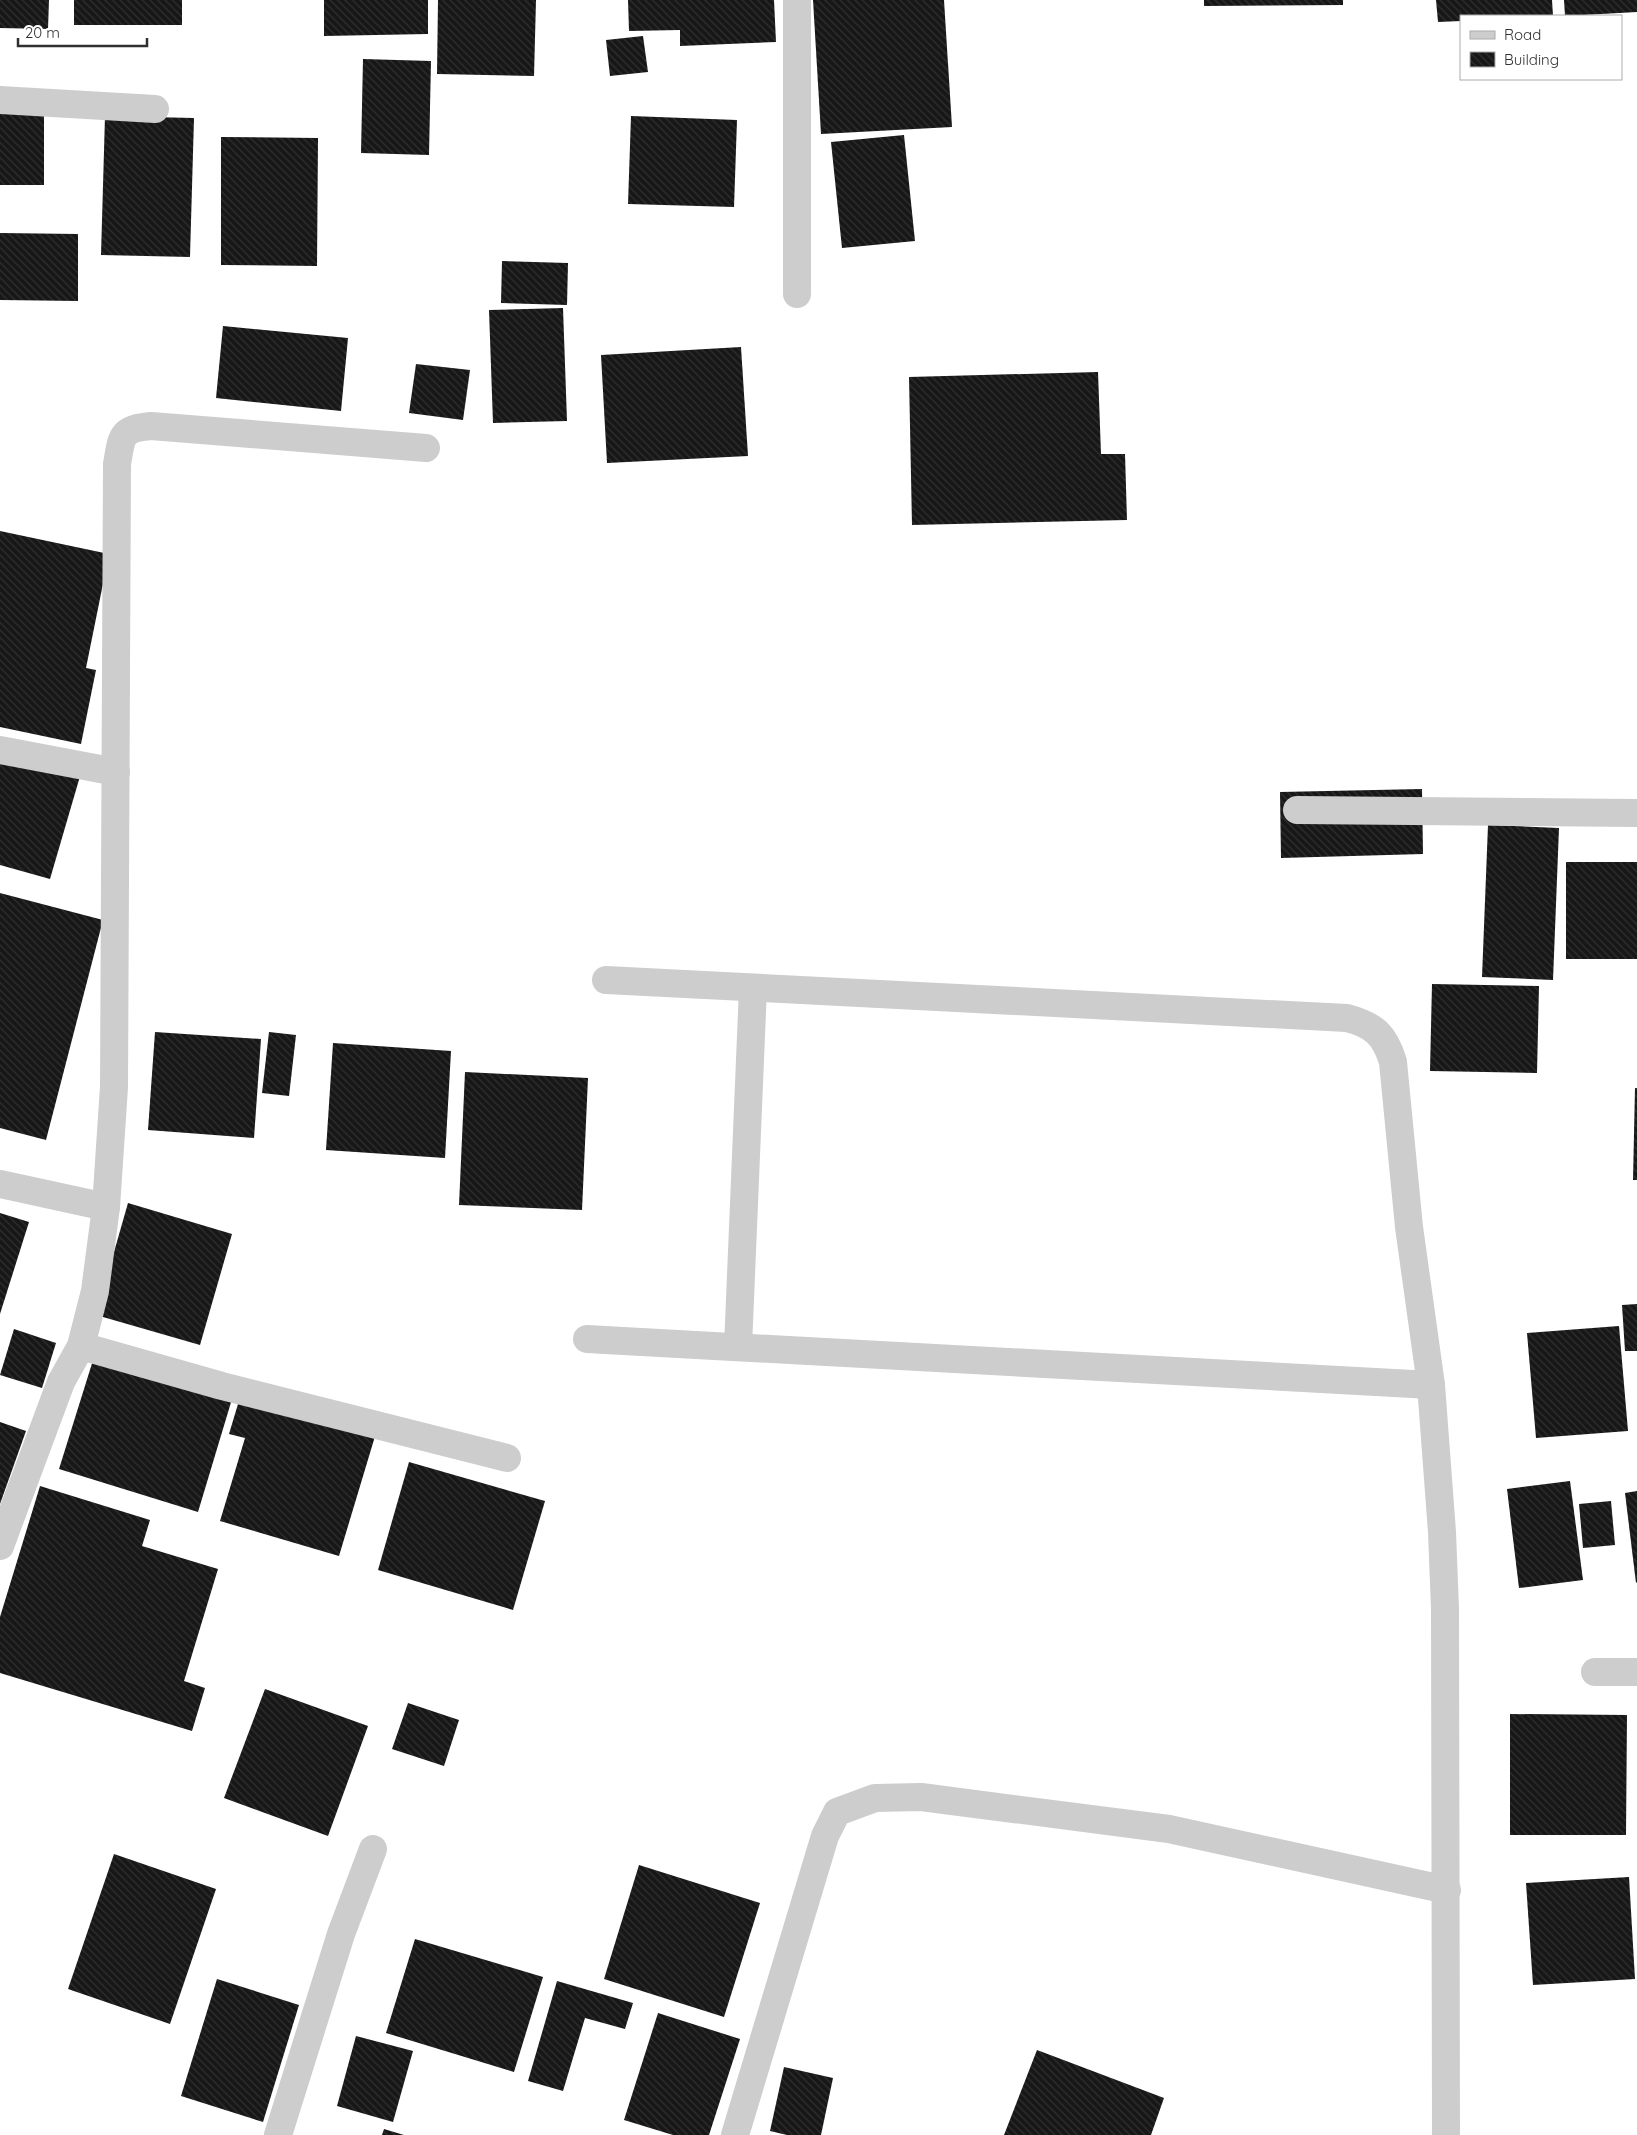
<svg xmlns="http://www.w3.org/2000/svg" width="1637" height="2135" font-family="Quicksand,sans-serif">
  <defs>
    <pattern id="building-back-hatch" width="6" height="6" patternUnits="userSpaceOnUse" patternTransform="scale(1.25)"><rect width="6" height="6" fill="#171717"/><path d="M-1 5l2 2M0 0l6 6M5-1l2 2" fill="none" stroke="#303030"/></pattern>
  </defs>
  <rect width="100%" height="100%" fill="#fff"/>
  <g fill="url(#building-back-hatch)">
    <polygon points="0,0 49,0 48,29 0,28"/>
    <rect x="74" y="0" width="108" height="25"/>
    <polygon points="324,0 428,0 428,34 324,36"/>
    <polygon points="438,0 536,0 534,76 437,74"/>
    <polygon points="628,0 774,0 776,42 680,46 680,30 629,31"/>
    <polygon points="813,0 944,0 952,127 821,134"/>
    <polygon points="1204,0 1343,0 1343,5 1204,6"/>
    <polygon points="1436,0 1552,0 1553,16 1461,16 1461,21 1438,22"/>
    <polygon points="1564,0 1637,0 1637,12 1565,16"/>
    <polygon points="643,36 648,72 610,76 606,40"/>
    <polygon points="363,59 431,61 429,155 361,153"/>
    <rect x="0" y="104" width="44" height="81"/>
    <polygon points="105,116 194,118 190,257 101,255"/>
    <polygon points="631,116 737,120 734,207 628,204"/>
    <polygon points="904,135 915,241 842,248 831,142"/>
    <polygon points="221,137 318,138 317,266 221,265"/>
    <polygon points="0,233 78,234 78,301 0,300"/>
    <polygon points="502,261 568,263 567,305 501,303"/>
    <polygon points="563,308 567,421 493,423 489,310"/>
    <polygon points="223,326 348,338 341,411 216,398"/>
    <polygon points="741,347 748,456 607,463 601,355"/>
    <polygon points="416,364 470,370 463,420 409,413"/>
    <polygon points="1098,372 1101,454 1125,454 1127,520 912,525 909,377"/>
    <polygon points="0,531 109,554 86,668 96,670 81,744 0,727"/>
    <polygon points="0,742 83,766 50,879 0,865"/>
    <polygon points="1422,789 1423,854 1281,858 1280,792"/>
    <polygon points="1488,825 1559,828 1553,980 1482,977"/>
    <rect x="1566" y="862" width="71" height="97"/>
    <polygon points="0,893 103,920 46,1140 0,1128"/>
    <polygon points="1432,984 1539,986 1537,1073 1430,1071"/>
    <polygon points="155,1032 261,1039 254,1138 148,1130"/>
    <polygon points="269,1032 296,1035 289,1096 262,1093"/>
    <polygon points="333,1043 451,1051 445,1158 326,1150"/>
    <polygon points="465,1072 588,1078 582,1210 459,1205"/>
    <polygon points="1635,1088 1637,1088 1637,1180 1633,1180"/>
    <polygon points="128,1203 232,1234 200,1345 96,1315"/>
    <polygon points="0,1213 29,1222 0,1314"/>
    <polygon points="1637,1304 1637,1351 1625,1351 1622,1305"/>
    <polygon points="1619,1326 1628,1431 1536,1438 1527,1333"/>
    <polygon points="14,1329 56,1343 42,1388 0,1375"/>
    <polygon points="94,1357 232,1399 198,1512 59,1469"/>
    <polygon points="241,1394 376,1433 339,1556 220,1521 245,1438 229,1434"/>
    <polygon points="0,1422 26,1431 0,1504"/>
    <polygon points="409,1462 545,1501 513,1610 378,1570"/>
    <polygon points="1570,1481 1583,1580 1519,1588 1507,1489"/>
    <polygon points="40,1486 150,1520 142,1546 218,1569 184,1681 205,1688 192,1731 0,1673 0,1617"/>
    <polygon points="1637,1491 1637,1582 1636,1583 1625,1493"/>
    <polygon points="1611,1501 1615,1545 1583,1548 1579,1504"/>
    <polygon points="265,1689 368,1726 328,1836 224,1798"/>
    <polygon points="408,1703 459,1720 444,1766 392,1749"/>
    <polygon points="1510,1714 1627,1715 1626,1835 1510,1835"/>
    <polygon points="114,1854 216,1889 170,2024 68,1989"/>
    <polygon points="639,1865 760,1903 724,2017 604,1979"/>
    <polygon points="1629,1877 1635,1979 1533,1985 1526,1883"/>
    <polygon points="415,1939 543,1977 514,2072 386,2033"/>
    <polygon points="217,1979 299,2005 263,2122 181,2096"/>
    <polygon points="557,1981 633,2003 625,2029 585,2018 563,2091 528,2081"/>
    <polygon points="658,2013 740,2039 709,2135 673,2135 624,2120"/>
    <polygon points="356,2036 413,2051 393,2122 337,2106"/>
    <polygon points="1037,2050 1164,2098 1151,2135 1004,2135"/>
    <polygon points="784,2067 833,2078 821,2135 787,2135 770,2131"/>
    <polygon points="384,2129 404,2135 382,2135"/>
  </g>
  <g fill="none" stroke-linecap="round" stroke-linejoin="round">
    <g stroke="#cdcdcd" stroke-width="28">
      <polyline points="0,100 155,109"/>
      <polyline points="797,294 797,0"/>
      <polyline points="0,750 116,772"/>
      <polyline points="1297,810 1637,813"/>
      <path d="M606 980 1347 1018C1374 1025 1385 1035 1393 1062L1409 1227 1431 1385 1442 1532 1445 1609 1446 2135"/>
      <polyline points="0,1184 106,1207"/>
      <polyline points="587,1339 1431,1385"/>
      <polyline points="81,1346 222,1386 507,1458"/>
      <polyline points="738,1347 753,988"/>
      <path d="M0 1546 61 1382 81 1346 95 1291 106 1207 114 1087 117 464C122 436 120 429 151 426L426 448"/>
      <polyline points="1595,1672 1637,1672"/>
      <polyline points="278,2135 341,1934 373,1849"/>
      <polyline points="735,2135 825,1836 837,1812 875,1798 921,1797 1169,1829 1447,1890"/>
    </g>
  </g>
  <rect x="1460" y="15" width="162" height="65" fill="#ffffff" stroke="#acacac"/>
  <rect x="1470" y="31" width="25" height="8" fill="#cdcdcd" stroke="#acacac"/>
  <text x="1504" y="40" font-size="15" fill="#303030">Road</text>
  <rect x="1470" y="52" width="25" height="15" fill="url(#building-back-hatch)" stroke="#acacac"/>
  <text x="1504" y="65" font-size="15" fill="#303030">Building</text>
  <path d="M18 38v8h129v-8" fill="none" stroke="#303030" stroke-width="2.5"/>
  <text x="25" y="38" font-size="15" fill="#303030" stroke="#ffffff" stroke-width="4" paint-order="stroke">20 m</text>
</svg>
